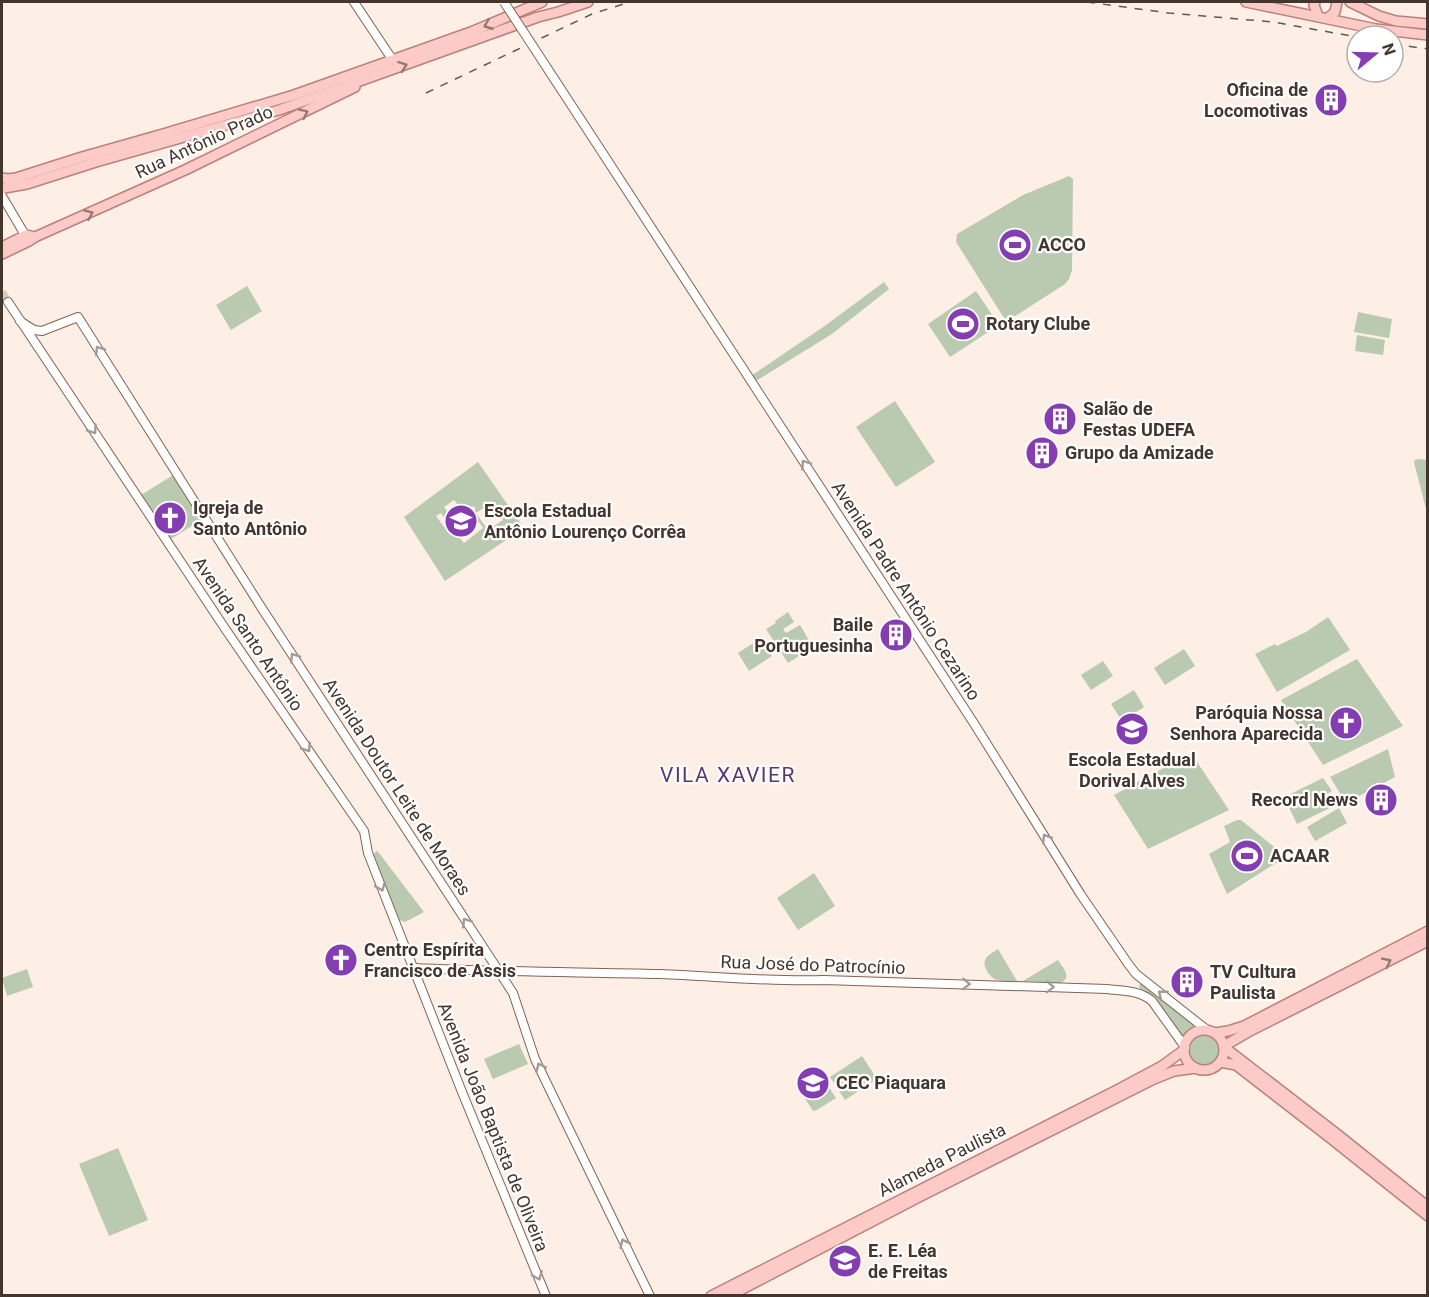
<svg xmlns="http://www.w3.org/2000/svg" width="1429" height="1297" font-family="Roboto,sans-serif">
  <rect width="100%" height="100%" fill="#fdeee6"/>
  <g fill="#b9cab0" fill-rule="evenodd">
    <polygon points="1069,176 1073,179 1072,270 1069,279 1065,284 1009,320 1004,318 956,242 957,234 1023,195"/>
    <polygon points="884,282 889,289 832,334 748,386 745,380 826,325"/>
    <polygon points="247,286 262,311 231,330 216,305"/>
    <polygon points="976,291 999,325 950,357 928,324"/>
    <polygon points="1358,312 1392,319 1389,338 1354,332"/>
    <polygon points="1357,335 1385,340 1383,355 1355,351"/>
    <polygon points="895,401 935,462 896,487 856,427"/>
    <polygon points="1418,459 1427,460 1427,513 1414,462 1415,460"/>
    <path d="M478 462 524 528 445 581 404 517ZM454 500 465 513 472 506 476 508 473 512 475 516 467 523 470 528 479 522 483 528 464 543 455 532 453 533 450 529 444 527 436 516 441 513 447 522 451 523 454 521 444 507ZM491 503 503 520 488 530 476 513Z"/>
    <polygon points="175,474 203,519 171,539 141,495"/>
    <polygon points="788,612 794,622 783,629 786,633 800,625 813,647 788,663 766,629 776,623 775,621"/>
    <polygon points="1328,617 1350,650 1277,692 1255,654 1275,644 1277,646 1306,632"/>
    <polygon points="761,638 772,656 749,671 738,653"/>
    <polygon points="1184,649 1195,666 1165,685 1154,668"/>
    <polygon points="1357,659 1403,726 1323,765 1281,700"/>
    <polygon points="1103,661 1113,676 1091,690 1081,675"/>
    <polygon points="1134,690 1144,707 1122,721 1111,704"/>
    <polygon points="1388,749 1395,777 1346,803 1330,777"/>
    <polygon points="1191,753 1229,810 1148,849 1114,795"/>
    <polygon points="1323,778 1332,791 1327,794 1334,806 1297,824 1284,797"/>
    <polygon points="1339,808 1347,823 1315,841 1307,827"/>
    <polygon points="1237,820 1241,820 1284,855 1284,858 1227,894 1209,854 1230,842 1224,826"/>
    <polygon points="377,851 379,853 424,912 405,922 399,920 373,854"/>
    <polygon points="814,873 835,906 798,930 777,898"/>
    <path d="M998 949 1017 981C1011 981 1004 982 998 980 990 979 981 965 986 958 989 954 994 952 998 949Z"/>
    <path d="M1058 960C1063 968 1073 978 1060 983L1023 981Z"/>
    <polygon points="27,969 33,987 7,996 2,978"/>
    <polygon points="1141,982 1198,1027 1188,1032 1182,1041 1140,991 1139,986"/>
    <circle cx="1204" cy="1050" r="15"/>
    <polygon points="519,1044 528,1064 493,1079 484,1059"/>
    <polygon points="862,1056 877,1079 845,1100 830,1077"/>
    <polygon points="826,1083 836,1098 817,1110 813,1111 804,1097"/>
    <polygon points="118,1148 148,1220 109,1236 79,1164"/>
  </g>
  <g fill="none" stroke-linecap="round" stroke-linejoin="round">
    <polyline stroke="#d8c9c1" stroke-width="8" stroke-dasharray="8 4" stroke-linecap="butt" points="2,292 8,302"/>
    <defs>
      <g id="minor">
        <polyline points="354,2 392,59"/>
        <polyline points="600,149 975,725 1081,895 1129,965 1136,974 1207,1030"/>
        <polyline points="2,196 28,240"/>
        <polyline points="8,302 226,630 364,831 368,853 462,1092 546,1296"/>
        <polyline points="20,321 34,330 42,331 78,317 261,607 513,993 535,1059 650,1296"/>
        <path d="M414 968C496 972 578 972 660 974 715 976 769 982 824 980L1107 989C1123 991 1139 990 1152 1001L1185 1047"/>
      </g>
      <g id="major">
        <polyline points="1246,2 1376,29 1428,35"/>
        <polyline points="1315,2 1314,5 1318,16"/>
        <polyline points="1350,2 1379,16 1396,21 1428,24"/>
        <polyline points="1328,18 1335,12 1337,2"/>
        <polyline points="2,178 8,179 16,178 82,157 163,134 294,95 471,32 542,2"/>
        <polyline points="4,188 27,184 96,162 279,110 538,17 558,12 588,2"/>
        <polyline points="2,247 26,235 35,237"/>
        <polyline points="2,254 29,241 35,237 185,170 355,87"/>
        <circle cx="1204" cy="1050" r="20"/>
        <polyline points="1215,1033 1228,1031 1244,1026 1428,931"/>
        <polyline points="1224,1046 1248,1032 1428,941"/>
        <polyline points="1224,1047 1337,1134 1428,1207"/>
        <polyline points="1220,1062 1236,1065 1329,1137 1428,1216"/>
        <polyline points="711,1296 1117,1090 1162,1066 1184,1050"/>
        <polyline points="729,1296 919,1197 1154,1079 1174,1071 1196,1068"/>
      </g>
    </defs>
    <use href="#minor" stroke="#836351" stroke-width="10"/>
    <use href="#major" stroke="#bb8079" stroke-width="12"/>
    <use href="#minor" stroke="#fff" stroke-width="8"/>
    <use href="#major" stroke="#fdcbc7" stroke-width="9"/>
    <g stroke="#65564f" stroke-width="1.5" stroke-dasharray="8 8" stroke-linecap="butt">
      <polyline points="1087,2 1169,13 1273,22 1357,37"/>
      <polyline points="1393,44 1428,49"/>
      <polyline points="426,93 592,14 630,2"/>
    </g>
    <defs>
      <polyline id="minor-bridge" points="504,2 600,149"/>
    </defs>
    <use href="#minor-bridge" stroke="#836351" stroke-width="10" stroke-linecap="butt"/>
    <use href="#minor-bridge" stroke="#fff" stroke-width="8"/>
  </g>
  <defs><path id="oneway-chevron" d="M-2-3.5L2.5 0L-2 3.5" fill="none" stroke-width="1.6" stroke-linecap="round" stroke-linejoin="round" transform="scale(1.5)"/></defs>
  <g stroke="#977873">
    <use href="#oneway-chevron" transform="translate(488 25) rotate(158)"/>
    <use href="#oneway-chevron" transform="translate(403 66) rotate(-20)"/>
    <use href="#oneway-chevron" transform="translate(304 113) rotate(-26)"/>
    <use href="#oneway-chevron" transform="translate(89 214) rotate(-24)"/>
    <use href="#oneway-chevron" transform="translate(1387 962) rotate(-27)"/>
  </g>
  <g stroke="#a29a96">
    <use href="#oneway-chevron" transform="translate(99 350) rotate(-123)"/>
    <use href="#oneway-chevron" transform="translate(93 430) rotate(56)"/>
    <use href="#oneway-chevron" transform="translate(805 464) rotate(-123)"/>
    <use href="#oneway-chevron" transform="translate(294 657) rotate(-123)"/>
    <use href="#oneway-chevron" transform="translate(307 748) rotate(56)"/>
    <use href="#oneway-chevron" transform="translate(1046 838) rotate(-122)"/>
    <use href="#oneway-chevron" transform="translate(381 887) rotate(69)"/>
    <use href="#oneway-chevron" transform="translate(466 922) rotate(-123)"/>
    <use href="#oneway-chevron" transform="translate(966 984) rotate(2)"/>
    <use href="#oneway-chevron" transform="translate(1050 987) rotate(2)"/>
    <use href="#oneway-chevron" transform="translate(1162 994) rotate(-142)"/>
    <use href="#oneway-chevron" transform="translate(540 1067) rotate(-115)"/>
    <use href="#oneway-chevron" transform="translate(624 1243) rotate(-116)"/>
    <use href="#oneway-chevron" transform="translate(538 1276) rotate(67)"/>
  </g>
  <defs>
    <symbol id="building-disc" viewBox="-11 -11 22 22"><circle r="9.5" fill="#853eb1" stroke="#fff"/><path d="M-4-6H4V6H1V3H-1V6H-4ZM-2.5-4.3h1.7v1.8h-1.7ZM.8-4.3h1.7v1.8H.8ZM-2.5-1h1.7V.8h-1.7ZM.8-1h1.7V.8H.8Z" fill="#fff"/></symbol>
    <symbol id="stadium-disc" viewBox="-11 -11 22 22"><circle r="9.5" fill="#853eb1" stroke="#fff"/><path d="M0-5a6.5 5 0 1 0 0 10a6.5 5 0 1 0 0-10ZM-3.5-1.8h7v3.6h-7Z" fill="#fff"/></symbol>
    <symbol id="church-disc" viewBox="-11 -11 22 22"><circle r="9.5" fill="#853eb1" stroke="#fff"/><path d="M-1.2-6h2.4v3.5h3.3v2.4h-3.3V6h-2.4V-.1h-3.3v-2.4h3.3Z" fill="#fff"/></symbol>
    <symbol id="school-disc" viewBox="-11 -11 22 22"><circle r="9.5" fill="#853eb1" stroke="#fff"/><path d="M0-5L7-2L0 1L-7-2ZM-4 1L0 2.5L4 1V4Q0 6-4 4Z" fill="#fff"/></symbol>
  </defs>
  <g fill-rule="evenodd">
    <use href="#building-disc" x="1312" y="81" width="38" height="38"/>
    <use href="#stadium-disc" x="996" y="226" width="38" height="38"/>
    <use href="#stadium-disc" x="944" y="305" width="38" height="38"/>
    <use href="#building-disc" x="1041" y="400" width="38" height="38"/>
    <use href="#building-disc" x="1023" y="434" width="38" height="38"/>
    <use href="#church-disc" x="151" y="499" width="38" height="38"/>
    <use href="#school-disc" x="442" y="502" width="38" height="38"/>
    <use href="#building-disc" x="877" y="616" width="38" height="38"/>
    <use href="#church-disc" x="1327" y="704" width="38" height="38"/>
    <use href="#school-disc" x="1113" y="710" width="38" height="38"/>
    <use href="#building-disc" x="1362" y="781" width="38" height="38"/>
    <use href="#stadium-disc" x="1228" y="837" width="38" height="38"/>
    <use href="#church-disc" x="322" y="941" width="38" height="38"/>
    <use href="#building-disc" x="1168" y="963" width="38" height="38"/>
    <use href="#school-disc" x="794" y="1064" width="38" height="38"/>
    <use href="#school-disc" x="826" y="1242" width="38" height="38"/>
  </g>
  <g text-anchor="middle" stroke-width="4.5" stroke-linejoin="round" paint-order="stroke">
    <g font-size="18" font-weight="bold" fill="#44352e" stroke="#fff" text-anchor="start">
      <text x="1308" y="96" text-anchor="end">Oficina de<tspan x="1308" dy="21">Locomotivas</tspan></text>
      <text x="1038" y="251">ACCO</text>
      <text x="986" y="330">Rotary Clube</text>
      <text x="1083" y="415">Salão de<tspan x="1083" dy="21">Festas UDEFA</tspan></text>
      <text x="1065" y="459">Grupo da Amizade</text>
      <text x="193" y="514">Igreja de<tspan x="193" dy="21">Santo Antônio</tspan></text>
      <text x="484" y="517">Escola Estadual<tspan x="484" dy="21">Antônio Lourenço Corrêa</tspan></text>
      <text x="873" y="631" text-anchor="end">Baile<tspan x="873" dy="21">Portuguesinha</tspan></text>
      <text x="1323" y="719" text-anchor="end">Paróquia Nossa<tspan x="1323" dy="21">Senhora Aparecida</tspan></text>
      <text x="1132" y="766" text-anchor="middle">Escola Estadual<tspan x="1132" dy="21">Dorival Alves</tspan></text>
      <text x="1358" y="806" text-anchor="end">Record News</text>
      <text x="1270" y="862">ACAAR</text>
      <text x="364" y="956">Centro Espírita<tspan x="364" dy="21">Francisco de Assis</tspan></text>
      <text x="1210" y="978">TV Cultura<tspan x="1210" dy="21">Paulista</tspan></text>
      <text x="836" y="1089">CEC Piaquara</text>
      <text x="868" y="1257">E. E. Léa<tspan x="868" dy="21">de Freitas</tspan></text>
    </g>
    <g font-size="18" fill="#44352e" stroke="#fff">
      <text transform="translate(204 142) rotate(-25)" y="6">Rua Antônio Prado</text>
      <text transform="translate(906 591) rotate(57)" y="6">Avenida Padre Antônio Cezarino</text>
      <text transform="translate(248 634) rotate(56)" y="6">Avenida Santo Antônio</text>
      <text transform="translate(397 787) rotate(57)" y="6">Avenida Doutor Leite de Moraes</text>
      <text transform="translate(813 965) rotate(2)" y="6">Rua José do Patrocínio</text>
      <text transform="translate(493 1127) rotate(68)" y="6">Avenida João Baptista de Oliveira</text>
      <text transform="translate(942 1160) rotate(-27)" y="6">Alameda Paulista</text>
    </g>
    <g font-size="21" letter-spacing="1.5" fill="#58366f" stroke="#fff">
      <text x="728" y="782">VILA XAVIER</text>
    </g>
  </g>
  <rect width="1429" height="1297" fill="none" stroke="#44352e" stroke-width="6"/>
  <g transform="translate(1375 54) rotate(71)"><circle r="28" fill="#ffffff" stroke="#b4aeab" stroke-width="1.5"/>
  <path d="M0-4.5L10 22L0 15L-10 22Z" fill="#853eb1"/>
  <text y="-9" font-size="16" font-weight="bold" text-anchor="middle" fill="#44352e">N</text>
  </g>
</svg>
